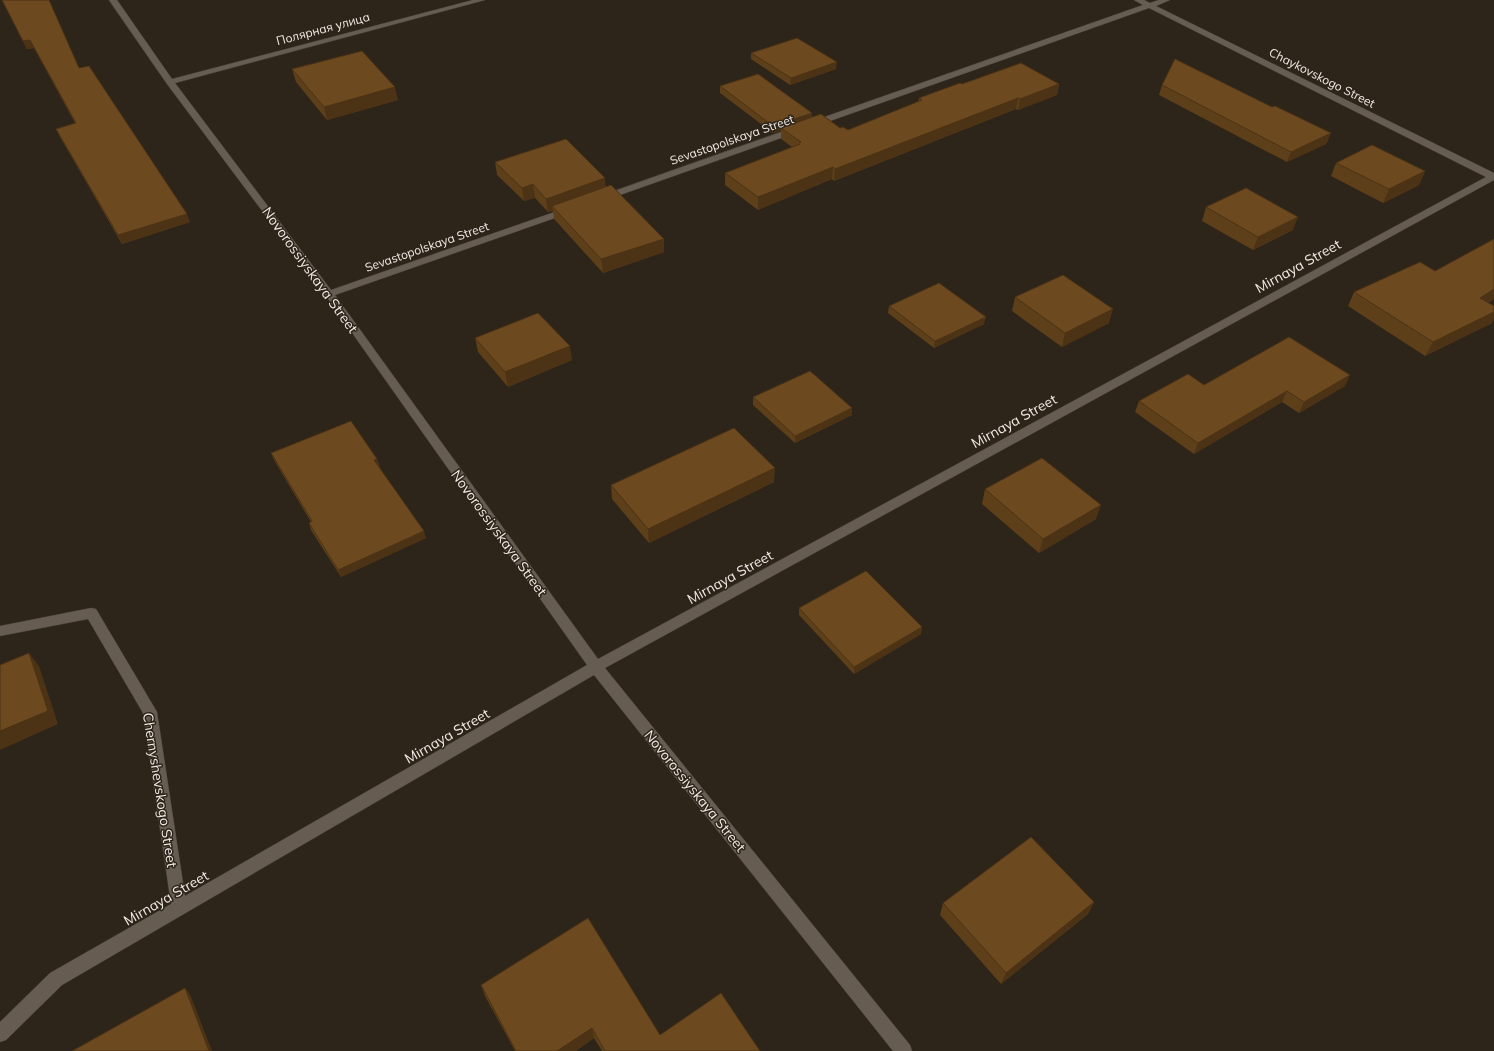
<svg xmlns="http://www.w3.org/2000/svg" width="1494" height="1051" font-family="Mulish,sans-serif">
  <rect width="100%" height="100%" fill="#2d241a"/>
  <g fill="none" stroke-linecap="round" stroke-linejoin="round">
    <defs>
      <g id="minor">
        <polygon points="109,0 117,0 172,79 473,0 485,0 175,83 331,290 566,208 572,208 574,210 572,212 335,295 598,659 1486,177 1149,8 816,126 810,126 809,124 810,122 1143,5 1134,0 1144,0 1150,3 1159,0 1170,0 1156,6 1494,173 1494,180 605,668 910,1045 912,1051 893,1051 594,675 62,985 6,1040 0,1042 0,1022 50,973 171,904 143,713 88,619 0,636 0,626 91,608 96,609 157,712 185,896 587,665 326,296 167,84"/>
        <polygon points="792,128 795,128 799,130 798,132 606,200 603,201 599,198 600,196"/>
      </g>
    </defs>
    <use href="#minor" stroke="#453e36" stroke-width="1"/>
    <use href="#minor" fill="#665c51" fill-rule="evenodd"/>
  </g>
  <g fill="#5d3f1a">
    <polygon points="2,0 79,68 190,222 122,244 60,137 56,129 75,123 34,48 27,49"/>
    <polygon points="751,53 836,69 790,85 751,59"/>
    <polygon points="292,69 398,100 327,120 296,82"/>
    <polygon points="962,84 1059,84 1057,95 1018,110 1016,109 834,181 832,179 758,210 725,185 725,173 792,147 781,139 781,130 773,133 720,93 720,86 812,117 840,128 848,130 918,102 919,98"/>
    <polygon points="1162,85 1272,107 1331,133 1326,144 1287,162 1159,95"/>
    <polygon points="495,162 605,187 664,252 603,273 554,219 553,211 548,212 535,198 524,201 497,175"/>
    <polygon points="1336,163 1425,171 1419,185 1383,203 1331,176"/>
    <polygon points="1206,207 1293,230 1253,250 1202,221"/>
    <polygon points="1494,239 1494,299 1488,303 1492,323 1425,356 1348,306 1354,292 1435,271"/>
    <polygon points="1015,297 1109,323 1062,347 1012,311"/>
    <polygon points="889,306 984,324 934,348 888,313"/>
    <polygon points="475,338 572,360 508,387 478,352"/>
    <polygon points="1204,385 1345,386 1299,413 1282,402 1194,454 1135,412 1139,401"/>
    <polygon points="753,397 852,415 795,443 753,405"/>
    <polygon points="271,453 380,466 379,467 426,538 341,577 311,530 309,523 311,522 274,460"/>
    <polygon points="774,482 649,543 612,499 611,485"/>
    <polygon points="985,489 1096,519 1039,553 982,504"/>
    <polygon points="799,608 922,627 921,634 854,674 799,615"/>
    <polygon points="1094,902 1088,914 1001,984 940,915 943,903"/>
    <polygon points="481,985 660,1035 760,1051 602,1051 594,1038 576,1051 515,1051 485,996"/>
  </g>
  <g fill="#4c3315">
    <polygon points="30,40 34,48 27,49 23,41"/>
    <polygon points="837,62 836,69 790,85 791,78"/>
    <polygon points="1059,84 1057,95 1018,110 1020,99"/>
    <polygon points="395,87 398,100 327,120 324,107"/>
    <polygon points="1018,98 1016,109 834,181 835,169"/>
    <polygon points="812,113 812,120 781,128 781,130 773,133 773,126"/>
    <polygon points="1331,133 1326,144 1287,162 1291,152"/>
    <polygon points="833,167 832,179 758,210 758,197"/>
    <polygon points="1425,171 1419,185 1383,203 1389,189"/>
    <polygon points="605,178 606,192 552,206 553,211 548,212 546,199"/>
    <polygon points="533,184 535,198 524,201 522,188"/>
    <polygon points="187,214 190,222 122,244 118,235"/>
    <polygon points="1298,217 1293,230 1253,250 1258,237"/>
    <polygon points="664,239 664,252 603,273 601,259"/>
    <polygon points="1494,289 1494,299 1472,312 1480,298"/>
    <polygon points="1113,309 1109,323 1062,347 1065,333"/>
    <polygon points="1494,312 1494,319 1492,323 1425,356 1433,342"/>
    <polygon points="986,317 984,324 934,348 935,341"/>
    <polygon points="570,346 572,360 508,387 505,372"/>
    <polygon points="1350,375 1345,386 1299,413 1304,402"/>
    <polygon points="1287,391 1282,402 1194,454 1198,443"/>
    <polygon points="852,408 852,415 795,443 795,436"/>
    <polygon points="377,459 380,466 377,468 374,460"/>
    <polygon points="775,468 774,482 649,543 648,529"/>
    <polygon points="1101,505 1096,519 1039,553 1043,539"/>
    <polygon points="424,531 426,538 341,577 338,570"/>
    <polygon points="922,627 921,634 854,674 854,667"/>
    <polygon points="29,653 39,666 58,724 0,750 0,731"/>
    <polygon points="1094,902 1088,914 1001,984 1006,973"/>
    <polygon points="185,988 190,994 212,1051 209,1051"/>
    <polygon points="592,1028 594,1038 576,1051 557,1051"/>
  </g>
  <g fill="#6c491e" stroke="#4c3315">
    <polygon points="2,0 49,0 79,68 89,66 187,214 118,235 56,129 76,123 30,40 23,41"/>
    <polygon points="797,38 837,62 791,78 751,53"/>
    <polygon points="362,51 395,87 324,107 292,69"/>
    <polygon points="1175,59 1272,107 1275,106 1331,133 1291,152 1162,85"/>
    <polygon points="1021,63 1059,84 1020,99 1018,98 835,169 833,167 758,197 725,173 800,144 799,143 801,142 781,128 821,114 840,128 843,127 848,130 922,100 919,98 960,83 962,84"/>
    <polygon points="758,74 812,113 773,126 720,86"/>
    <polygon points="566,139 605,178 546,199 533,184 522,188 495,162"/>
    <polygon points="1372,145 1425,171 1389,189 1336,163"/>
    <polygon points="611,185 664,239 601,259 552,206"/>
    <polygon points="1246,188 1298,217 1258,237 1206,207"/>
    <polygon points="1494,239 1494,289 1480,298 1494,306 1494,312 1433,342 1354,292 1420,262 1435,271"/>
    <polygon points="1063,275 1113,309 1065,333 1015,297"/>
    <polygon points="939,283 986,317 935,341 889,306"/>
    <polygon points="538,313 570,346 505,372 475,338"/>
    <polygon points="1289,337 1350,375 1304,402 1287,391 1198,443 1139,401 1188,374 1204,385"/>
    <polygon points="810,371 852,408 795,436 753,397"/>
    <polygon points="351,421 377,459 374,460 424,531 338,570 309,523 312,521 271,453"/>
    <polygon points="734,428 775,468 648,529 611,485"/>
    <polygon points="1042,458 1101,505 1043,539 985,489"/>
    <polygon points="866,571 922,627 854,667 799,608"/>
    <polygon points="29,653 48,711 0,731 0,665"/>
    <polygon points="1031,837 1094,902 1006,973 943,903"/>
    <polygon points="588,918 660,1035 721,993 760,1051 605,1051 592,1028 557,1051 516,1051 481,985"/>
    <polygon points="185,988 209,1051 72,1051"/>
  </g>
  <g text-anchor="middle" stroke-width="3" stroke-linejoin="round" paint-order="stroke">
    <g font-size="12" fill="#f1ebe5" stroke="#2d241a">
      <text transform="translate(323 29) rotate(-15)" y="4">Полярная улица</text>
      <text transform="translate(1322 78) rotate(27)" y="4">Chaykovskogo Street</text>
      <text transform="translate(732 140) rotate(-19)" y="4">Sevastopolskaya Street</text>
      <text transform="translate(427 247) rotate(-19)" y="4">Sevastopolskaya Street</text>
    </g>
    <g font-size="14" fill="#f1ebe5" stroke="#2d241a">
      <text transform="translate(1298 266) rotate(-29)" y="5">Mirnaya Street</text>
      <text transform="translate(310 270) rotate(54)" y="5">Novorossiyskaya Street</text>
      <text transform="translate(1014 421) rotate(-29)" y="5">Mirnaya Street</text>
      <text transform="translate(499 533) rotate(54)" y="5">Novorossiyskaya Street</text>
      <text transform="translate(730 577) rotate(-29)" y="5">Mirnaya Street</text>
      <text transform="translate(447 736) rotate(-30)" y="5">Mirnaya Street</text>
      <text transform="translate(160 790) rotate(81)" y="5">Chernyshevskogo Street</text>
      <text transform="translate(695 791) rotate(51)" y="5">Novorossiyskaya Street</text>
      <text transform="translate(166 898) rotate(-30)" y="5">Mirnaya Street</text>
    </g>
  </g>
</svg>
